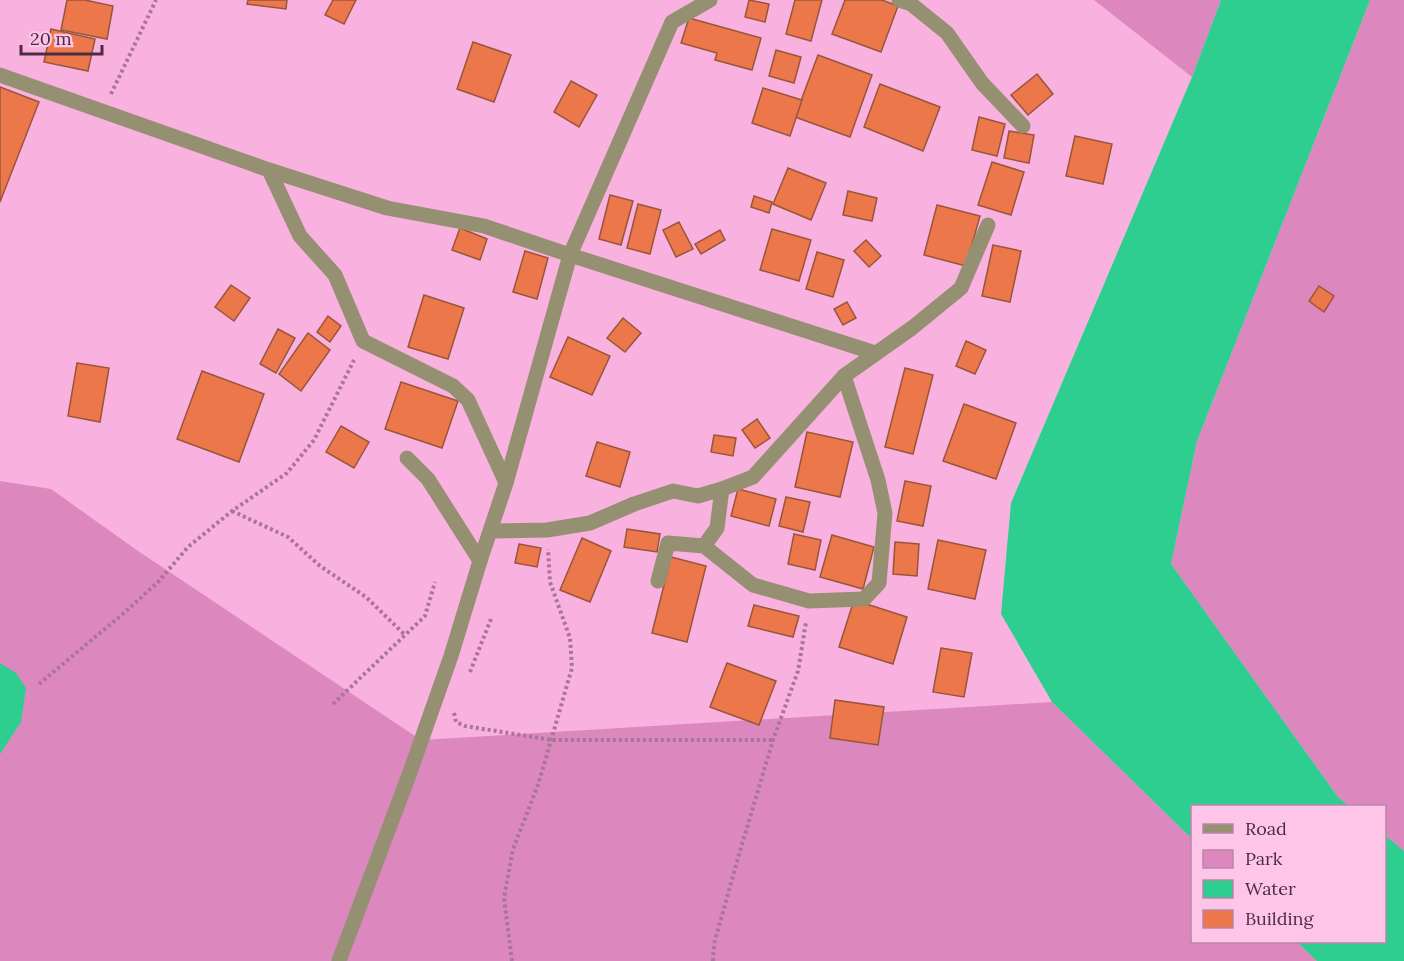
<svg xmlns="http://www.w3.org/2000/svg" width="1404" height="961" font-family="Lora,serif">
  <rect width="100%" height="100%" fill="#f9b2df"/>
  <g fill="#dd87bf">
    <polygon points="1094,0 1221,0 1192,77"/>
    <polygon points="1370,0 1404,0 1404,851 1385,835 1384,806 1349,806 1338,797 1171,564 1197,441"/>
    <polygon points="0,481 51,489 138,551 421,740 1052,702 1192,839 1192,942 1297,942 1317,961 0,961"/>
  </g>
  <g fill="#2dce8f">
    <polygon points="1221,0 1370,0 1197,441 1171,564 1338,797 1349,806 1192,806 1192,839 1052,702 1001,614 1011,503 1192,77"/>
    <polygon points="0,663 16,673 26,688 21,722 0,754"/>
    <polygon points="1385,835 1404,851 1404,961 1317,961 1297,942 1384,942"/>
  </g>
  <g fill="#ec774a" stroke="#99553b" stroke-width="1.5">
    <polygon points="67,0 85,0 113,6 107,39 61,30"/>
    <polygon points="248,0 287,0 286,9 247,4"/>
    <polygon points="333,0 356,0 344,24 325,15"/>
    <polygon points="749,0 769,4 765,22 745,17"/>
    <polygon points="795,0 822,0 811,41 786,34"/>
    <polygon points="845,0 882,0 898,6 881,52 832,34"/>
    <polygon points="689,18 761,38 752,70 715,60 717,53 681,43"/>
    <polygon points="51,29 95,39 88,71 44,62"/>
    <polygon points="473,42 511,55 494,102 457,89"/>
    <polygon points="776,50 801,57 794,83 769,76"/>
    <polygon points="818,55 872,75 850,137 795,117"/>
    <polygon points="1037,74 1053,94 1028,115 1011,95"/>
    <polygon points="571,81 597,95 579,127 554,112"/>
    <polygon points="880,84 940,107 923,151 864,127"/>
    <polygon points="0,87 39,102 0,202"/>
    <polygon points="763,88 802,100 790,136 752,123"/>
    <polygon points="979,117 1005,124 997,156 972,150"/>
    <polygon points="1009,131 1034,135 1029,163 1004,158"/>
    <polygon points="1075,136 1112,144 1103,184 1066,176"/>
    <polygon points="992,162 1024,172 1011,215 978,205"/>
    <polygon points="788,168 826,183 811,220 773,204"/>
    <polygon points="848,191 877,198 872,221 843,215"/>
    <polygon points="610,195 633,201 621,245 599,239"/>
    <polygon points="754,196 772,202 769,213 751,207"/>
    <polygon points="638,204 661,210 650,254 627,248"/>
    <polygon points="937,205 980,216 966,266 924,255"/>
    <polygon points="679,222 693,249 676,257 663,230"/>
    <polygon points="460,228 487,239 480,260 452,250"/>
    <polygon points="772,229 811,240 799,281 760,270"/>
    <polygon points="720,230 725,240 701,254 695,244"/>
    <polygon points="866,240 881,256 869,267 854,251"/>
    <polygon points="993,245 1021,251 1010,302 982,296"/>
    <polygon points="525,251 548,258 537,299 513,292"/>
    <polygon points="817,252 844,260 833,297 806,289"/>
    <polygon points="231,285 250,298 234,321 215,307"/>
    <polygon points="1319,286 1334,296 1324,312 1309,301"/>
    <polygon points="424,295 464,308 448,359 408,347"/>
    <polygon points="847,302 856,318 843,325 834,309"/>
    <polygon points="328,316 341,326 330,342 317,332"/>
    <polygon points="623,318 641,333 625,352 607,338"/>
    <polygon points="278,329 295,338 276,373 260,364"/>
    <polygon points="308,333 330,350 301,391 279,374"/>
    <polygon points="568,337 610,356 592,395 550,377"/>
    <polygon points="966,341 986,350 975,374 956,366"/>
    <polygon points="77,363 109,368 100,422 68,416"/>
    <polygon points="905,368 933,375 913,454 885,447"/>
    <polygon points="202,371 264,394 239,462 177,439"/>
    <polygon points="401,382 458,401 442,448 385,429"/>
    <polygon points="964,404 1016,423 996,479 943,461"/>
    <polygon points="757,419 770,438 755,448 742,430"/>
    <polygon points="341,426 369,442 354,468 326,452"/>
    <polygon points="807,432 853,442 840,497 795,487"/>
    <polygon points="714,435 736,438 733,456 711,452"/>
    <polygon points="597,442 630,452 620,487 586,476"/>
    <polygon points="905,481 931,486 923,526 897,521"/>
    <polygon points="738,489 776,499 769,526 731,516"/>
    <polygon points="786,497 810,502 803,532 779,526"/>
    <polygon points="627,529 660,534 657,552 624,547"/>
    <polygon points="794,534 821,540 815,570 788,564"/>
    <polygon points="832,535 874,547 863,589 820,577"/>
    <polygon points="582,538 611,551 590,602 560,590"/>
    <polygon points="938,540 986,550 975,599 928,589"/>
    <polygon points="895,542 919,544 917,576 893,574"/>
    <polygon points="519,544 541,548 537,567 515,563"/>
    <polygon points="671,557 706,566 687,642 652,633"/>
    <polygon points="854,600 907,617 893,664 839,647"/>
    <polygon points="754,605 799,616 793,637 748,626"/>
    <polygon points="941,648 972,653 964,697 933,692"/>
    <polygon points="727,663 776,681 759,725 710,707"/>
    <polygon points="835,700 884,707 878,745 830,738"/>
  </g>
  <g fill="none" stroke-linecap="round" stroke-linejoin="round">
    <g stroke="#a97597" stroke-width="4" stroke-dasharray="3 3" stroke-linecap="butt">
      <polyline points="111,94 156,0"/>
      <polyline points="232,511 288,537 320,566 366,597 405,635"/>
      <polyline points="470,672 491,619"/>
      <polyline points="39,684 124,613 158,582 188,547 232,511 287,473 314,440 354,360"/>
      <polyline points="333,704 425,616 435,582"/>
      <polyline points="454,713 456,722 465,726 552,740 773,740"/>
      <polyline points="512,961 504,898 513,849 538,785 572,668 570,638 550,582 548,549"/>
      <polyline points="713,961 714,944 740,851 773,740 798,671 806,622"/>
    </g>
    <g stroke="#959071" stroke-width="15">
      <polyline points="899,0 911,4 947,33 982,83 1023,126"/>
      <polyline points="0,75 269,170 387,208 484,226 570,255 875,353"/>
      <polyline points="269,170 300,236 335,275 363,341 453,386 468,400 506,483"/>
      <polyline points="407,458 428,479 480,561"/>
      <polyline points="491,531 547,530 590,523 634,504 673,491 698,496 722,489"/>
      <polyline points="704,546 717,528 722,489 753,477 844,376 912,328 961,288 988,225"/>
      <polyline points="658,581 668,543 704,546 753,585 809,601 864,599 879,583 885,513 878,480 844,376"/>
      <polyline points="339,961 409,775 451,656 480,561 506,483 570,255 672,22 710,0"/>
    </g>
  </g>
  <rect x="1191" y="805" width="195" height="138" fill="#fec5e8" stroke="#b688a5" stroke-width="1.5"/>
  <rect x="1203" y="824" width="30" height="9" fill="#959071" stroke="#b688a5" stroke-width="1.5"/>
  <text x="1245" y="835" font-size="18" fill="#4a2d40">Road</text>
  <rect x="1203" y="850" width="30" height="18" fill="#dd87bf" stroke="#b688a5" stroke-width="1.5"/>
  <text x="1245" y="865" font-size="18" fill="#4a2d40">Park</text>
  <rect x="1203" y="880" width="30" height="18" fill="#2dce8f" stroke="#b688a5" stroke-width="1.5"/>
  <text x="1245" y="895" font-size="18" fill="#4a2d40">Water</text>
  <rect x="1203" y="910" width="30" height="18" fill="#ec774a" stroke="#b688a5" stroke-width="1.5"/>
  <text x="1245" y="925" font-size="18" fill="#4a2d40">Building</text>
  <path d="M21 45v9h81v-9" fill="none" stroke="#4a2d40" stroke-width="3"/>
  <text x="30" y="45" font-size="18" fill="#4a2d40" stroke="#fec5e8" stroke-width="4.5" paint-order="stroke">20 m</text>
</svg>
